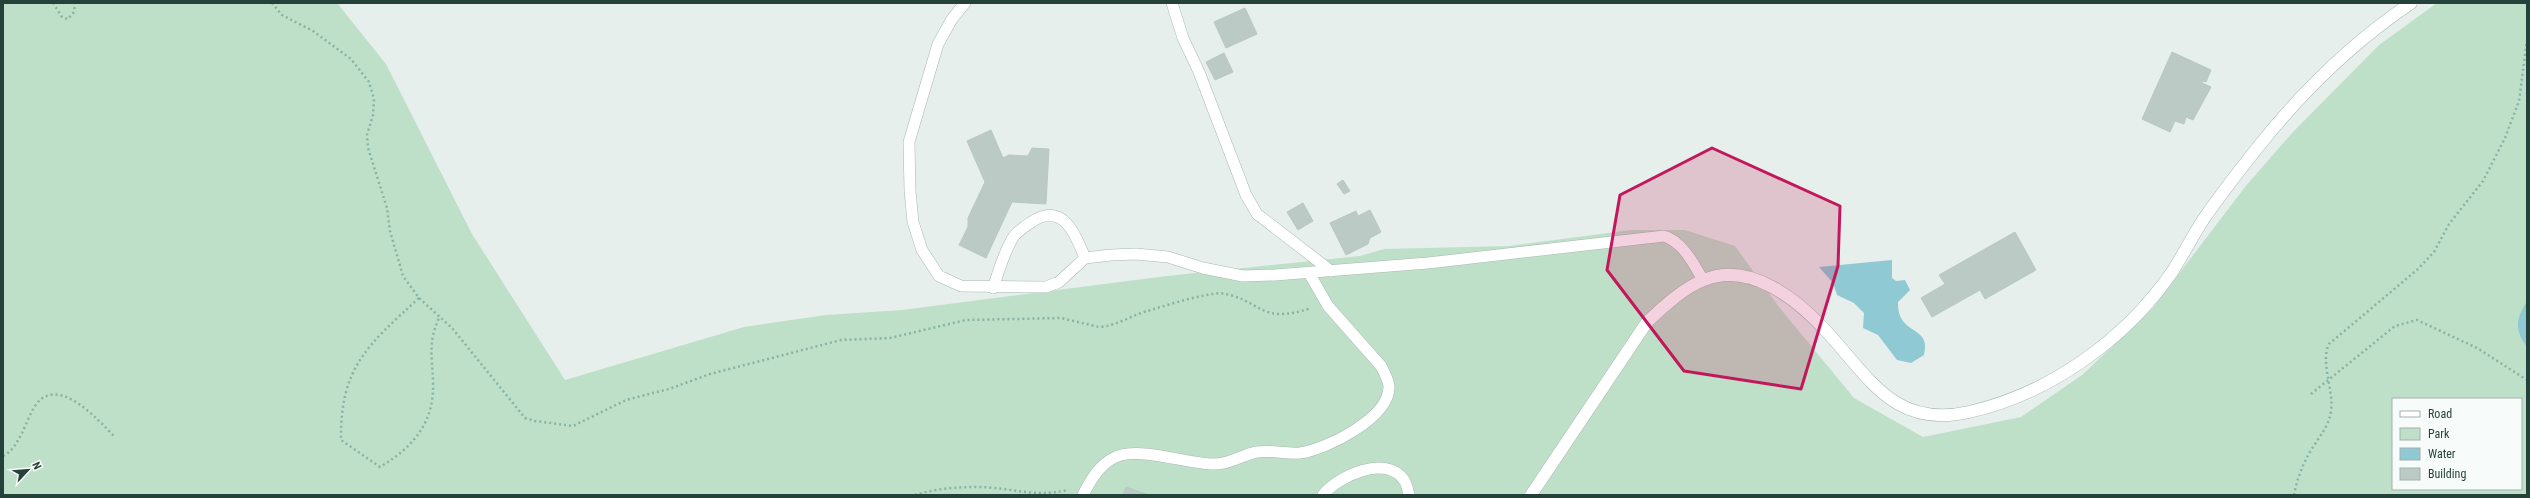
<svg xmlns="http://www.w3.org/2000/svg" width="2530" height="498" font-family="'Roboto Condensed',sans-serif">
  <rect width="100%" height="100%" fill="#e6efeb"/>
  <path fill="#bfe0c8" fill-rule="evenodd" d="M3 3H337L386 64 472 234 565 380 744 327 826 315 902 310 1167 276 1360 256 1384 249 1509 246 1631 230H1685L1735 246 1779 307 1854 398 1923 437 2021 417 2082 375 2152 309 2245 187 2292 133 2379 45 2437 3H2527V495H3ZM2393 399H2521V489H2393Z"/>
  <g fill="#8ec9d4">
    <path d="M1892 260V278L1896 281 1905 280 1910 290 1898 302C1897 337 1932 324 1924 355L1911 363 1897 360 1878 335 1863 328 1864 313 1854 303 1837 295 1833 283 1819 267Z"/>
    <path d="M2527 301V347C2514 330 2516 318 2527 301Z"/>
  </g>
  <g fill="#bbcac4" stroke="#b8c9c2">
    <polygon points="1245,8 1257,34 1226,48 1214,22"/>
    <polygon points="2172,52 2211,70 2206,82 2203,81 2202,83 2211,87 2193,120 2186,117 2184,124 2175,121 2170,132 2142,119"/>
    <polygon points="1224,53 1233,72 1215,80 1206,62"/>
    <polygon points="991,130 1003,158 1009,155 1028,156 1032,148 1049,149 1046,204 1012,202 986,258 959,245 968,227 968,218 985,182 967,141"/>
    <polygon points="1343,180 1350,191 1344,194 1337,184"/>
    <polygon points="1303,203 1313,221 1298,230 1287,212"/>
    <polygon points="1370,210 1381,232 1370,238 1368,244 1346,255 1330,223 1356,211 1358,216"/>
    <polygon points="2015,232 2036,270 1985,299 1980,290 1932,317 1921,298 1945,284 1939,275"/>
    <polygon points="1126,487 1149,495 1123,495"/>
  </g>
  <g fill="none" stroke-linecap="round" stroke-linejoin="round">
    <defs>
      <g id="lane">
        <path d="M965 3 952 19 938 44 909 142 910 191 913 222 922 250 939 276 961 286 1046 287 1059 282 1085 258 1111 255 1136 254 1168 257 1203 268 1243 276 1275 275 1428 263 1664 236C1683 242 1693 263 1703 280"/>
        <polyline points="1172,3 1183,38 1199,72 1246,195 1257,214 1331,271"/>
        <path d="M993 288C999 271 1004 251 1014 236 1019 230 1027 225 1033 221 1063 202 1076 235 1085 258"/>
        <path d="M1083 495C1091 479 1102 460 1121 455 1146 449 1186 463 1211 464 1229 465 1241 455 1257 452 1271 450 1285 454 1300 453 1327 449 1390 418 1389 386 1388 379 1384 372 1381 366L1328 306 1309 273"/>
        <path d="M1323 495C1338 476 1386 454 1404 480 1407 484 1408 491 1409 495"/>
      </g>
      <path id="street" d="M1531 495 1647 322C1663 307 1683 288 1704 280 1749 261 1797 299 1826 331 1869 377 1894 429 1969 412 2049 394 2125 340 2172 272 2183 255 2192 237 2203 220 2220 195 2239 171 2258 147 2301 93 2353 42 2411 3"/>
    </defs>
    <use href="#lane" stroke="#a8b8b2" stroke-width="12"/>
    <use href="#street" stroke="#a8b8b2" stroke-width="13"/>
    <g stroke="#86b3a5" stroke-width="2.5" stroke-dasharray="2 3" stroke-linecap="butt">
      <polyline points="53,3 62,17 68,19 74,12 75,3"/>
      <path d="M272 3 282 15 313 31 351 59 369 82 374 99 373 115 367 135 368 148 387 208 390 231 403 276 419 298 452 328 525 418 535 421 573 426 626 400 669 389 710 374 841 340 890 338 966 320 1061 318 1099 327C1116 326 1128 317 1144 312 1168 305 1194 296 1220 293 1262 299 1259 326 1311 308"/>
      <path d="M419 298C368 345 340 367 341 440L380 467C414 447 435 421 433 381 432 355 428 342 439 318"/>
      <polyline points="2311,394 2395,326 2417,320 2477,348 2527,380"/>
      <path d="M3 456C13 451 17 442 22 433 27 423 32 407 40 400 63 380 98 420 114 436"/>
      <path d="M915 495C934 489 956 487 976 487 1012 487 1031 498 1068 490"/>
      <path d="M2294 495C2297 478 2305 458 2315 444 2322 433 2329 425 2331 411 2334 390 2320 362 2329 344L2418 269 2434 252 2449 224 2483 181 2505 138 2519 101 2527 40"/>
    </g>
    <use href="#lane" stroke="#fff" stroke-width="11"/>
    <use href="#street" stroke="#fff" stroke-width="12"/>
  </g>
  <path fill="#c2185b" fill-opacity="0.2" stroke="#c2185b" stroke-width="3" stroke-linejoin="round" d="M1712 148 1840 206 1838 266 1801 389 1684 371 1607 270 1620 195Z"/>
  <rect width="2530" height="498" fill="none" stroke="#24423a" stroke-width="8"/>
  <rect x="2392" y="398" width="130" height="92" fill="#f7fbf9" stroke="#a3b1ad"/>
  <rect x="2400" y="411" width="20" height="6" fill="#ffffff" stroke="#a3b1ad"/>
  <text x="2428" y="418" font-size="12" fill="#24423a">Road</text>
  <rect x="2400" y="428" width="20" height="12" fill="#bfe0c8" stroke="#a3b1ad"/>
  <text x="2428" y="438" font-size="12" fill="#24423a">Park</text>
  <rect x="2400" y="448" width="20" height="12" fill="#8ec9d4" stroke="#a3b1ad"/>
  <text x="2428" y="458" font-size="12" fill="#24423a">Water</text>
  <rect x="2400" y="468" width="20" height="12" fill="#bbcac4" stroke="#a3b1ad"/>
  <text x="2428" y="478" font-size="12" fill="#24423a">Building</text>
  <g transform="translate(28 470) rotate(64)" stroke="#f7fbf9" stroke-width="3" paint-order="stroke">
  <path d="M0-3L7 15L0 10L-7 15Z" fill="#24423a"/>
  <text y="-6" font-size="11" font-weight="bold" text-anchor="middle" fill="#24423a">N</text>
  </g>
</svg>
